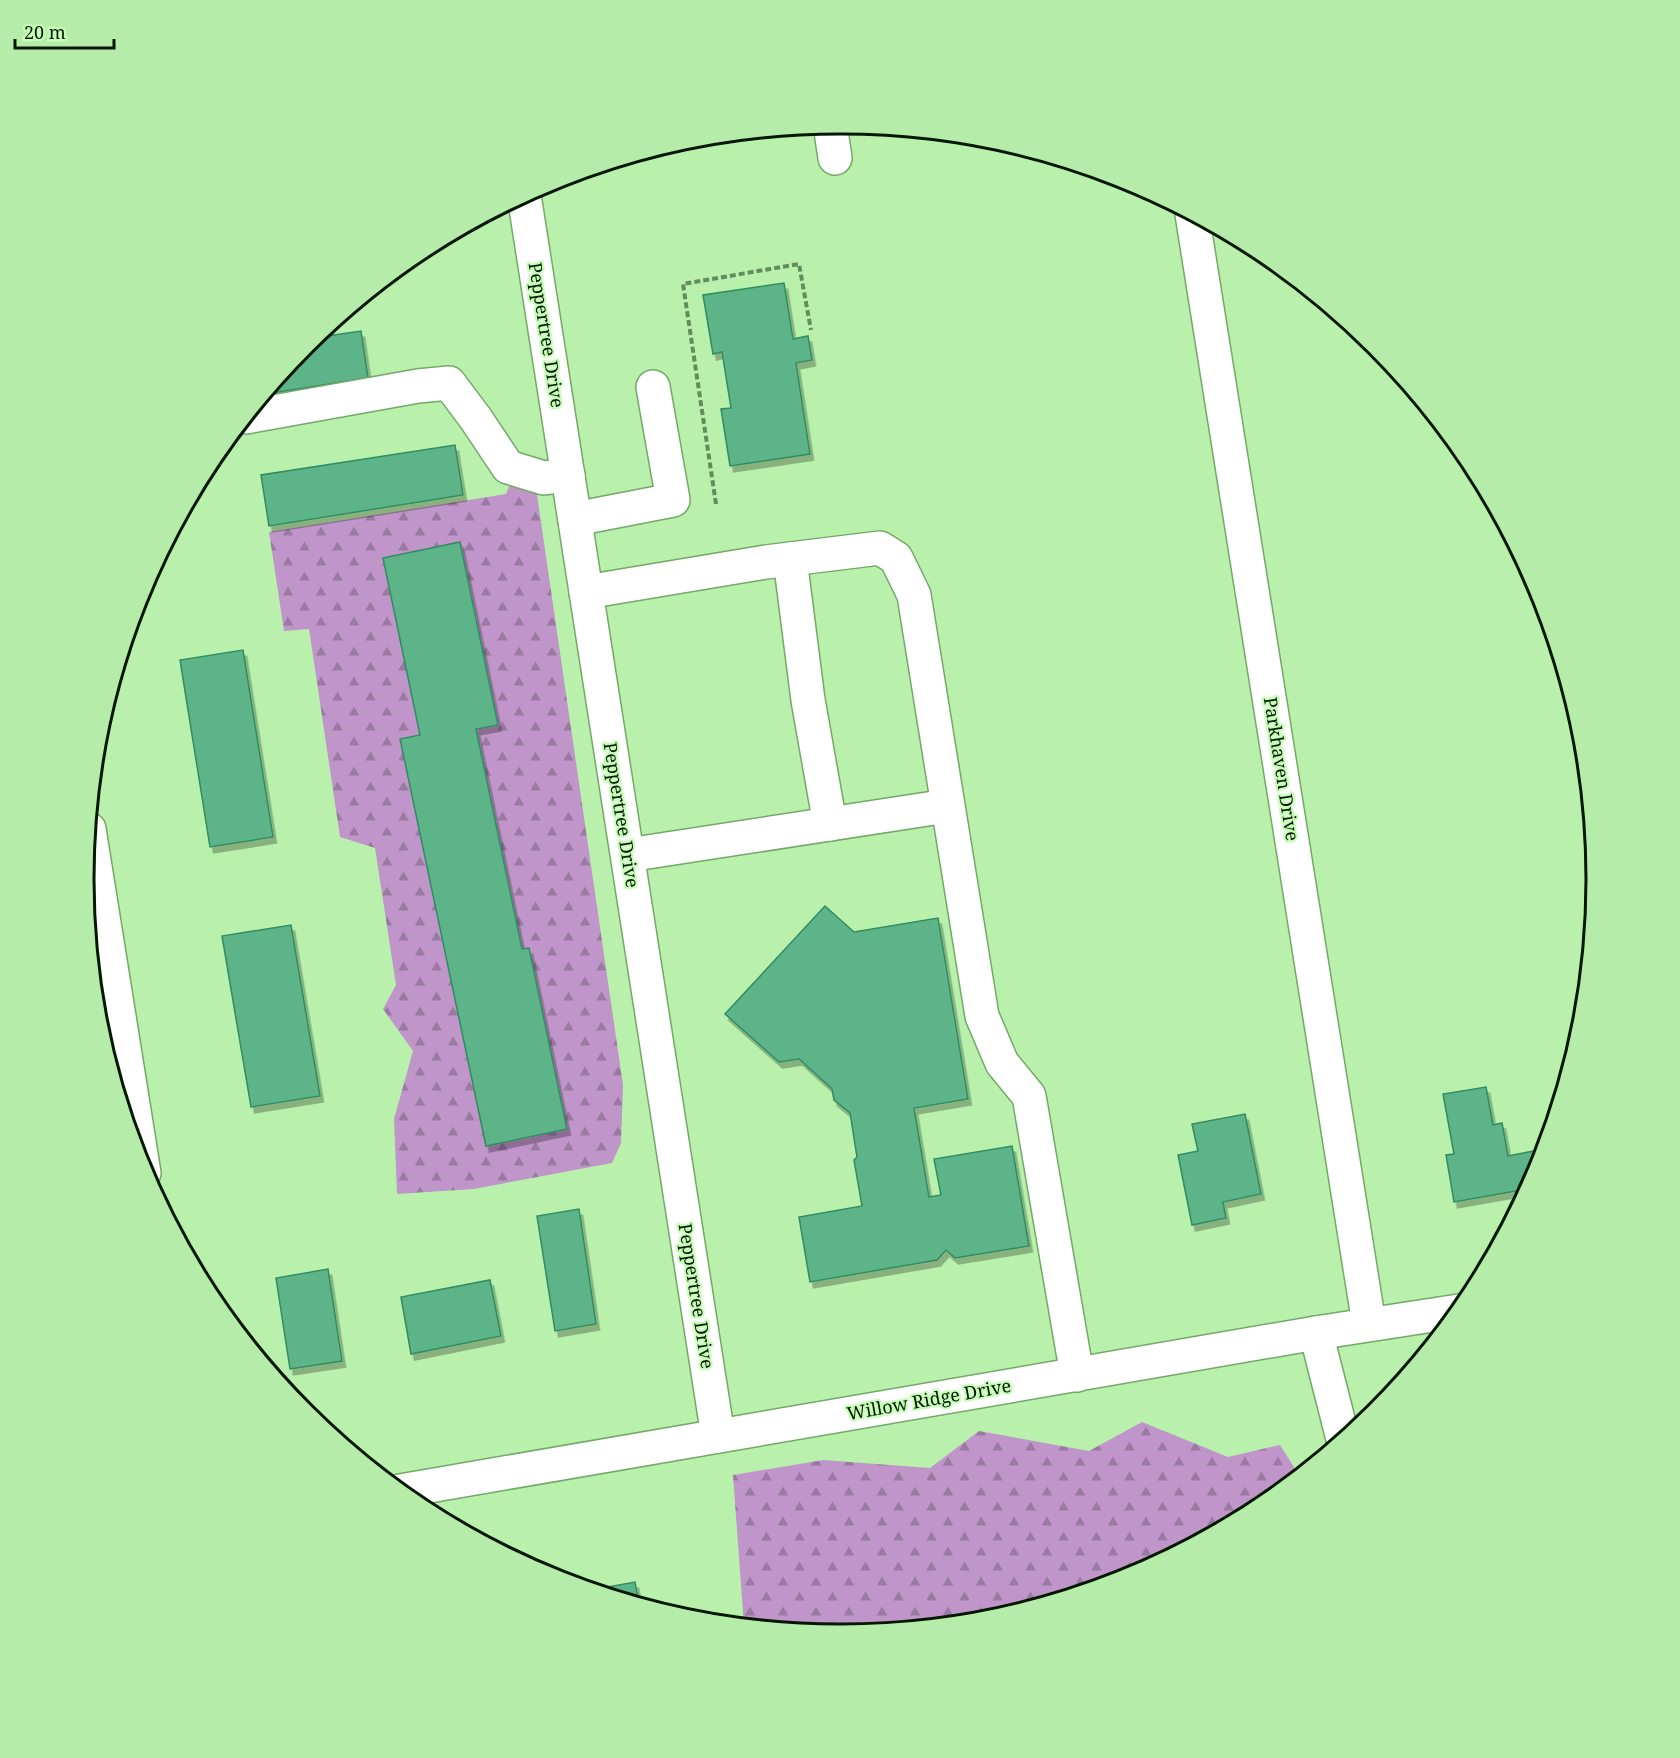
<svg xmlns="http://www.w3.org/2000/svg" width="1680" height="1758" font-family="'Noto Serif',serif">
  <defs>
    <pattern id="forest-firs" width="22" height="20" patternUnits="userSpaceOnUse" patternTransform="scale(1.5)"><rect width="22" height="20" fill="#c095ca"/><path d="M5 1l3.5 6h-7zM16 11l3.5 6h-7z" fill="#9a79a2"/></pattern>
    <filter id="shadow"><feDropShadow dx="3.5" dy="6" stdDeviation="0" flood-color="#0004"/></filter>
  </defs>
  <rect width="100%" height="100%" fill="#b9f1ac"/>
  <g fill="url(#forest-firs)">
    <polygon points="517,468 534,474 623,1085 621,1143 612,1163 474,1189 397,1194 394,1119 413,1051 383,1009 396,985 375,848 340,837 309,629 284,631 269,532 506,494"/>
    <polygon points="1142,1422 1228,1457 1280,1445 1299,1475 1260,1508 1129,1578 987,1621 840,1635 744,1626 733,1475 823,1460 930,1468 979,1431 1089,1451"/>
  </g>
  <g fill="#5cb488" stroke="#318c62" stroke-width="1.5" filter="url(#shadow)">
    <polygon points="784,283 793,339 808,336 812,360 796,363 810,454 730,466 721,409 731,408 722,352 713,354 703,295"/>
    <polygon points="361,331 368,378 265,394 306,344 313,338"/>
    <polygon points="455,445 463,495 269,526 261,475"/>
    <polygon points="460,542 498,725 476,729 522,949 529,948 567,1129 486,1146 400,739 420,735 383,558"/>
    <polygon points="243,650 273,837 210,847 180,660"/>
    <polygon points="825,906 854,932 938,918 968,1099 914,1108 929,1197 941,1195 934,1159 1012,1146 1029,1246 955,1258 946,1250 937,1260 810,1282 799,1217 862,1206 854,1160 857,1157 850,1113 834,1100 832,1089 799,1059 779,1062 725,1014"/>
    <polygon points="291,925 320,1096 251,1107 222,936"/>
    <polygon points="1486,1087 1493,1125 1502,1123 1508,1156 1534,1151 1538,1170 1528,1189 1454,1202 1446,1155 1454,1154 1443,1094"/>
    <polygon points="1245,1114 1261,1194 1223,1202 1226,1218 1192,1225 1178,1155 1198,1151 1192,1124"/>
    <polygon points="579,1209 596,1324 555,1331 537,1216"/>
    <polygon points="328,1269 342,1361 290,1369 276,1278"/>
    <polygon points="490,1280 501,1336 411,1354 401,1297"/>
    <polygon points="635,1582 639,1604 591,1590"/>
  </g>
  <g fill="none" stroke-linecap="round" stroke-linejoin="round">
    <defs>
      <g id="minor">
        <polyline points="830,124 835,158"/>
        <polyline points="524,195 718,1436"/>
        <polyline points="1192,214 1369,1324"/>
        <polyline points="246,417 418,386 449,383 476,419 508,467 544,478 568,475"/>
        <polyline points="575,519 673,500 653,387"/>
        <polyline points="790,559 808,700 830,824"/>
        <polyline points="586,592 766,562 880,548 896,558 914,595 982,1016 1002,1063 1029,1096 1077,1375"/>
        <polyline points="89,829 144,1173"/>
        <polyline points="628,855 947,806"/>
        <polyline points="1316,1333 1343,1439"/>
        <polyline points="400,1491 1316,1333 1459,1311"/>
      </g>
    </defs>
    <use href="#minor" stroke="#73a867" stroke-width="36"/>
    <polyline stroke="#648b5c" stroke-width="4" stroke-dasharray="6 3" stroke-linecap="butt" points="716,504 683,284 799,264 811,330"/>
    <use href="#minor" stroke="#fff" stroke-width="33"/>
  </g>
  <g text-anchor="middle" stroke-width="4.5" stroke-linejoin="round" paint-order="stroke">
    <g font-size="18" fill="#041701" stroke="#c6feb8">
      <text transform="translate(546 335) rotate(81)" y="6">Peppertree Drive</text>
      <text transform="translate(1281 769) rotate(81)" y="6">Parkhaven Drive</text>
      <text transform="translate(621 815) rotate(81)" y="6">Peppertree Drive</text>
      <text transform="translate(696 1296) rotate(81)" y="6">Peppertree Drive</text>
      <text transform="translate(929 1400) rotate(-10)" y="6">Willow Ridge Drive</text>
    </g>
  </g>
  <path d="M0 0H1680V1758H0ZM839 134H841A745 745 0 0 1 1586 879V879A745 745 0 0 1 841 1624H839A745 745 0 0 1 94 879V879A745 745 0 0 1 839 134Z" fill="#b6eca9" fill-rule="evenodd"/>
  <path fill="none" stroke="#041701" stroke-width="3" d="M839 134H841A745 745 0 0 1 1586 879V879A745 745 0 0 1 841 1624H839A745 745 0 0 1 94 879V879A745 745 0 0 1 839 134Z"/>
  <path d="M15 39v9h99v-9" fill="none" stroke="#041701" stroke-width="3"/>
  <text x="24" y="39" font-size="18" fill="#041701" stroke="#c6feb8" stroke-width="4.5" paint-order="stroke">20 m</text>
</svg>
